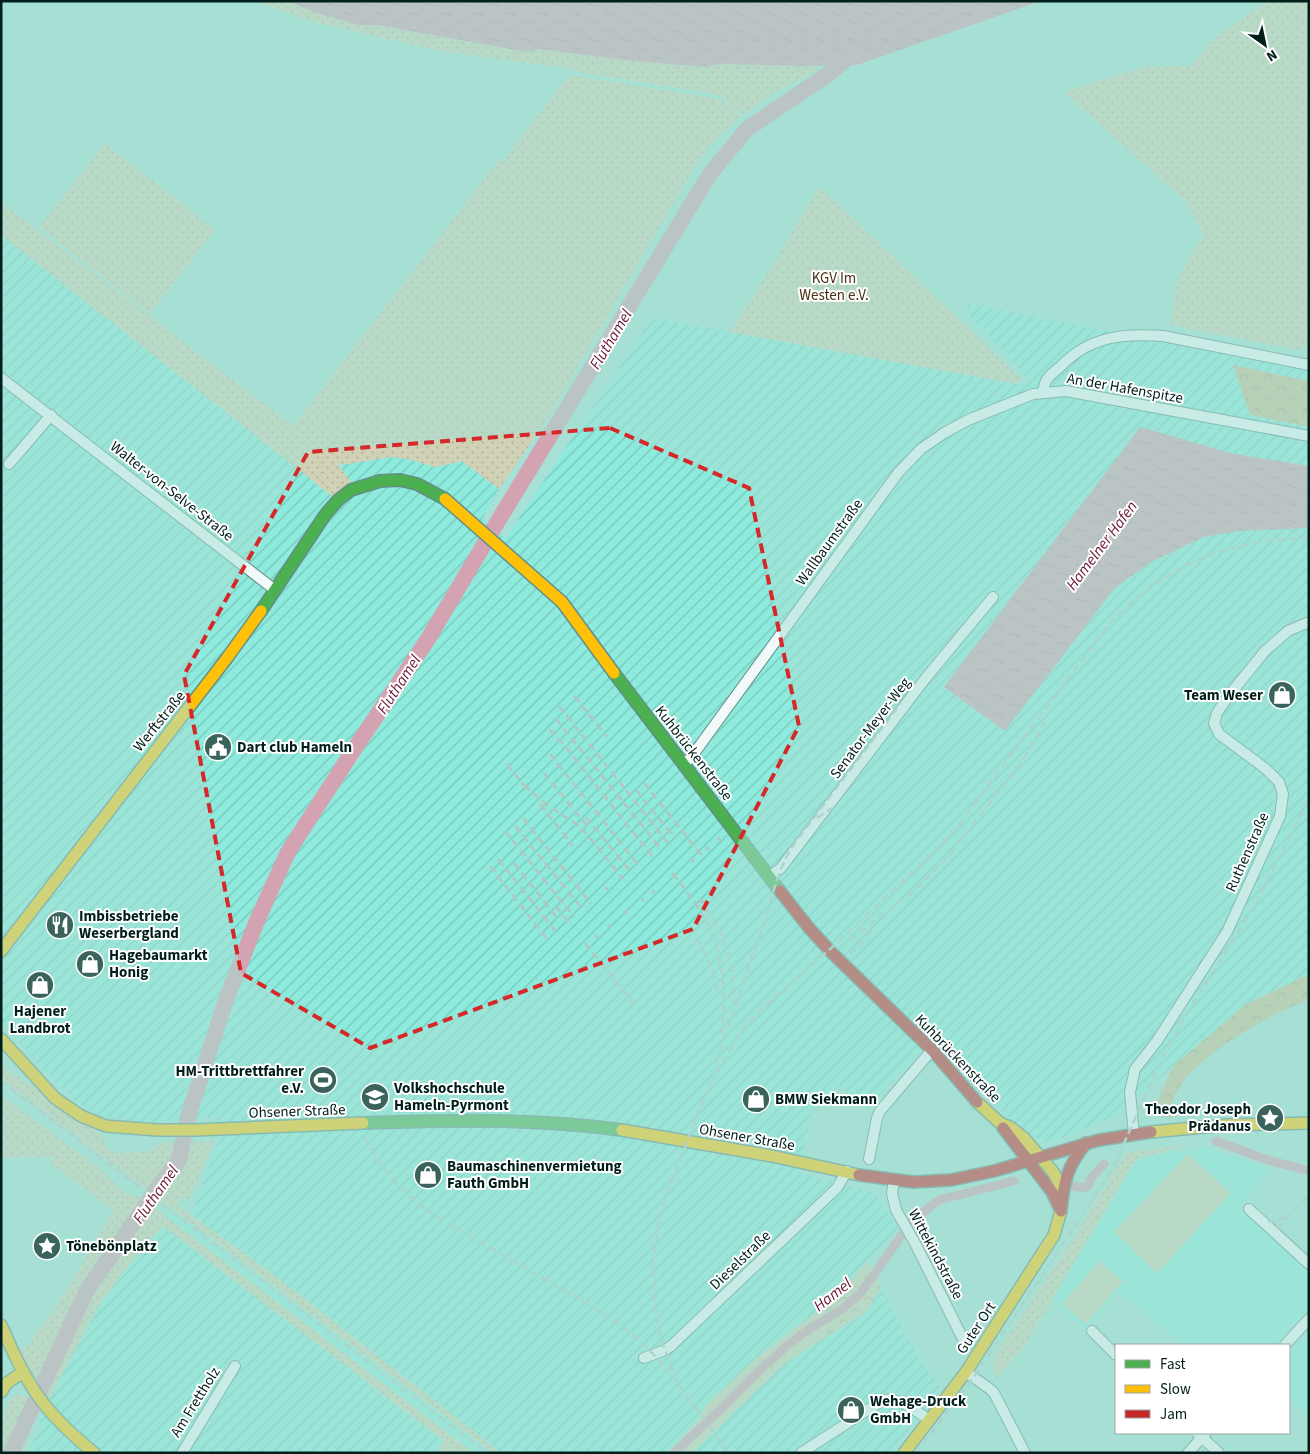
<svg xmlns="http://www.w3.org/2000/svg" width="1310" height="1454" font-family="'Source Sans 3',sans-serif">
  <defs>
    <pattern id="industrial-furrows" width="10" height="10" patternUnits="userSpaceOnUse" patternTransform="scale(1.25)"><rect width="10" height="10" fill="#8deadc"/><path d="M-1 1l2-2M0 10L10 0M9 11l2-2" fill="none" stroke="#78c8bc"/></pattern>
    <pattern id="grass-dots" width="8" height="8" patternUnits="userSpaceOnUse" patternTransform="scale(1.25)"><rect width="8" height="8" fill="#d1d1b6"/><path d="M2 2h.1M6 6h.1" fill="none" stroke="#b2b39c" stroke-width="1.8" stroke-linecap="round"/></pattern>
    <pattern id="forest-crowns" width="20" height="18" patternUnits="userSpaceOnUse" patternTransform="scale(1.25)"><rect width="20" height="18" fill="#cbbe96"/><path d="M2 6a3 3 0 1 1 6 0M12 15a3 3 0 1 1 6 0" fill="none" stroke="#ada381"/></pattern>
    <pattern id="park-crowns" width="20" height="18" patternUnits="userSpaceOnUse" patternTransform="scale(1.25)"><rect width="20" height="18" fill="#d1d1b6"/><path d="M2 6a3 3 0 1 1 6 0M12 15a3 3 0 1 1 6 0" fill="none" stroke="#b2b39c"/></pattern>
    <pattern id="water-ripples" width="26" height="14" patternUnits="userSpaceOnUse" patternTransform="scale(1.25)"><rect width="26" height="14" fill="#d4a3b2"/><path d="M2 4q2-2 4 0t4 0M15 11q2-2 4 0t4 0" fill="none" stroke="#b48c98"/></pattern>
  </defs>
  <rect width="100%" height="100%" fill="#a6e0d6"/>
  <g fill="#8deadc">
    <polygon points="1208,1148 1270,1169 1240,1207 1309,1272 1309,1308 1275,1345 1230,1345 1226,1342 1223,1345 1183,1345 1119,1291 1084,1330 1053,1299 1134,1165 1139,1158"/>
    <polygon points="173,1208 412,1391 493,1453 474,1453 405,1400 166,1217"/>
    <polygon points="1309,1332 1309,1415 1289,1398 1289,1352"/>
  </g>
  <g fill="url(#industrial-furrows)">
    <polygon points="1,210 339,465 392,457 408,459 435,467 462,461 499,489 483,518 505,539 652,318 1022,385 1031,382 965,311 969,304 1309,370 1309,974 1245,1005 1114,1117 1046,1144 1029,1135 991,1101 934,1036 866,1110 840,1085 811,1114 799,1173 875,1193 898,1228 867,1262 832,1300 761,1354 705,1406 698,1420 667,1453 501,1453 273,1274 191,1216 217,1143 215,1117 154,1122 101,1117 74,1100 41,1068 1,1022"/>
    <polygon points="163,1225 444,1441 436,1453 29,1453 40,1425 41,1416 99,1305 126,1269"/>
    <polygon points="881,1288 922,1362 939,1386 892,1453 692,1453 784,1364 867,1311"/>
  </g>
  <g fill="url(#grass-dots)">
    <polygon points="254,1 288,1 317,13 359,25 377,25 528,52 540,49 623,60 704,67 718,64 816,66 818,68 816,71 770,95 743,115 720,96 710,93 583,73 570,69 440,51 310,21"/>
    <polygon points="1268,1 1309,1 1309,339 1304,351 1171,325 1177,279 1204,234 1184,200 1064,92 1144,67 1191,66 1216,37"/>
    <polygon points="569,75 708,97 725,102 742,115 713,142 697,163 548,418 499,489 462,461 436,467 408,459 392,457 340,465 336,462 355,487 337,500 1,235 1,202 293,426 499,160 502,162"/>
    <polygon points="105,143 215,230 150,314 39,227"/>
    <polygon points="820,187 1021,378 1017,384 730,332 781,252 801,216"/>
    <polygon points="1,1063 8,1071 31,1085 58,1109 101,1134 107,1149 114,1153 151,1151 161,1143 214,1141 189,1200 182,1197 176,1204 273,1274 501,1453 493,1453 1,1079"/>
    <polygon points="1,1096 99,1168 125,1194 142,1198 474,1453 436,1453 444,1441 163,1226 126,1269 99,1305 46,1405 13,1352 29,1346 35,1333 53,1312 114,1210 58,1168 51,1165 52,1157 1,1157"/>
    <polygon points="1188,1144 1139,1158 1133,1164 1023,1348 995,1380 993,1358 1074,1237 1126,1153"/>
    <polygon points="25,1395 38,1412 22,1453 1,1453 1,1423 9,1400 17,1396 24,1396"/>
  </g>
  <g fill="url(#forest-crowns)">
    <polygon points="1233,365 1309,381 1309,427 1250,415"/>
    <path d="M1309 974V1000C1273 1012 1205 1052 1183 1082 1177 1090 1173 1100 1169 1109L1178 1113 1176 1117C1167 1118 1160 1118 1152 1112L1174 1065 1245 1005Z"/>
  </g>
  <polygon fill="url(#park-crowns)" points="867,1262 881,1288 867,1311 784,1364 692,1453 667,1453 698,1420 705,1406 761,1354 832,1300"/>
  <g fill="#d1d1b6">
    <polygon points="1188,1154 1231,1193 1157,1273 1114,1232"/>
    <polygon points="1099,1261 1123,1281 1086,1324 1062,1304"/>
  </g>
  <g fill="url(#water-ripples)">
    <polygon points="288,1 1041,1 857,65 805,66 718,64 705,67 623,60 540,49 528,52 377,25 359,25 317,13"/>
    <polygon points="1140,427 1230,453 1309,466 1309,528 1238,531 1204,537 1151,562 1115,588 1005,731 944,687"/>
  </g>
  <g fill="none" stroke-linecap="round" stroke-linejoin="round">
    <g stroke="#d4a3b2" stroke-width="9">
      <polyline points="1216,1141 1268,1160 1309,1171"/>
      <polyline points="1073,1186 1082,1188 1088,1186 1091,1178 1104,1164"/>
      <polyline points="674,1453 723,1407 761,1369 789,1344 808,1330 842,1309 860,1294 912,1221 939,1200 1014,1181"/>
    </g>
    <polyline stroke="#d4a3b2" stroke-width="16" points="11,1453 87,1290 159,1186 179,1160 188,1117 226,1000 256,923 288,852 351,754 428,639 498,521 710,174 747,129 830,73 856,51"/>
    <defs>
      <g id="street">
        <polyline points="1,378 275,590"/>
        <path d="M1043 393C1044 389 1044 384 1046 381 1049 375 1057 370 1062 365 1091 336 1124 333 1163 336L1309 365"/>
        <polyline points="9,464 51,415"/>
        <polyline points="683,763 690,759 898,473 921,449 944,433 968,420 1033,394 1066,391 1309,436"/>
        <polyline points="770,876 781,868 925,679 993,597"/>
        <polyline points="1134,1135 1130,1092 1135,1069 1157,1041 1227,932 1280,816 1283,794 1279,782 1266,769 1219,734 1214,723 1217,713 1227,698 1265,651 1288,631 1309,622"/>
        <polyline points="869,1159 877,1118 880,1111 932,1050"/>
        <polyline points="894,1180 892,1193 896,1210 916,1245 963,1339"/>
        <polyline points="1249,1209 1309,1264"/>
        <polyline points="1092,1331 1116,1355"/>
        <polyline points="1285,1345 1309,1319"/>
        <polyline points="644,1358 665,1350 671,1346 837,1188 847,1171"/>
        <polyline points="966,1372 990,1389 994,1393 1025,1453"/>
        <polyline points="1197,1433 1219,1453"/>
        <polyline points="182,1453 235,1366"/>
        <path d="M801 1453 883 1400C901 1397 916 1411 929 1420"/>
        <polyline points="1188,1453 1206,1433"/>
      </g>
      <g id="fast">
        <polyline points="261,611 325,515 338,500 351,490 380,481 400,480 417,484 445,499"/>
        <polyline points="614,673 780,891"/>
        <path d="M363 1123C450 1120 536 1118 622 1130"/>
      </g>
      <g id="slow">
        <polyline points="445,499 562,602 614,673"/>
        <polyline points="1,951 227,658 261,611"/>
        <polyline points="1,1039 55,1098 81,1116 106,1126 157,1130 196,1130 363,1123"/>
        <polyline points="977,1102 1000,1123 1010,1127 1024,1138 1054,1173 1063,1193"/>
        <polyline points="622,1130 772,1156 859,1175"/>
        <polyline points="1151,1132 1226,1125 1309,1123"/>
        <path d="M1 1325C13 1352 25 1380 44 1404 58 1422 76 1438 94 1453"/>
        <polyline points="1,1392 7,1383 23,1372"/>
        <polyline points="904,1453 966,1372 1054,1235 1061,1211"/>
      </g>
      <g id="jam">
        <polyline points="780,891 809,928 832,953 932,1050 977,1102"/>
        <polyline points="1003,1128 1052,1192 1060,1209"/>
        <polyline points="859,1175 913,1182 951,1180 994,1171 1099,1140 1151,1132"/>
        <path d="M1061 1211C1064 1181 1067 1167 1086 1143"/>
      </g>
    </defs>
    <use href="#street" stroke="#628f88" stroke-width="12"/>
    <use href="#fast" stroke="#628f88" stroke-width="14"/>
    <use href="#slow" stroke="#628f88" stroke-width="14"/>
    <use href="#jam" stroke="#628f88" stroke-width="14"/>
    <use href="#street" stroke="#f2faf9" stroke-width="10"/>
    <use href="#fast" stroke="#4caf50" stroke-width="11"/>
    <use href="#slow" stroke="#ffc107" stroke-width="11"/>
    <use href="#jam" stroke="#c62828" stroke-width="11"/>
    <g stroke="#b5c6c2" stroke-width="2.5" stroke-dasharray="8 4" stroke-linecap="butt">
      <polyline points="574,696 607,737"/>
      <polyline points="559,706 668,843"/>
      <polyline points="556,719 661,849"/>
      <polyline points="549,729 564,745 652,856"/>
      <polyline points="550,754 639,866"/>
      <polyline points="507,764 527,789"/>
      <polyline points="544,773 588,827"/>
      <polyline points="644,783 702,856"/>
      <polyline points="524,785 547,805 581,827 623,879"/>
      <polyline points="636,790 675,838"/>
      <polyline points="540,804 573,846"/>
      <polyline points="586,817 631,872"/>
      <polyline points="523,818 591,904"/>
      <polyline points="817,818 832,808"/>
      <polyline points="515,826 583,910"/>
      <polyline points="505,831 574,917"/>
      <polyline points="718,837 721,841"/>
      <polyline points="706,847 709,850"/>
      <polyline points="498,859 556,932"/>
      <polyline points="691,859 694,862"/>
      <polyline points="514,863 557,918"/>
      <polyline points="490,866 547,939"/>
      <path d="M672 873C685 889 698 905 708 924 725 957 725 996 722 1033"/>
      <polyline points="605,887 608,890"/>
      <polyline points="652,890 654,893"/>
      <polyline points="642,898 644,901"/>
      <path d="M700 899C723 929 736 963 733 1001"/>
      <polyline points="556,906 568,922"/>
      <polyline points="625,911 627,914"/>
      <polyline points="608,925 610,928"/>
      <polyline points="595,935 598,938"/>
      <path d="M696 939C708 955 714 973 718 993"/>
      <polyline points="850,940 906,897 925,880 950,854 1011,776 1027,753 1046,720"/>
      <polyline points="585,943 639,1010"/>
      <polyline points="850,954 873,929"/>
      <path d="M716 1063C732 1016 748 969 764 922 773 895 778 868 794 844L901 703"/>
      <polyline points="1,1081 487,1453"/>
      <path d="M365 1138C376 1158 389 1177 406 1193 422 1209 443 1220 462 1231 493 1250 526 1268 557 1286 601 1311 639 1333 670 1374"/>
      <polyline points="1268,1221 1275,1222 1286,1216"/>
      <polyline points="1277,1229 1309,1195"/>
      <polyline points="694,1406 728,1453"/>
      <path d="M698 1411 683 1391 674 1375 662 1342 655 1307 653 1263 656 1236 665 1198 702 1103 715 1076 737 1038 758 1012 845 936 940 846 958 826 1112 620C1159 576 1202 550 1267 541 1280 539 1295 539 1309 538"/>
      <polyline points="916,1453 974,1377 1111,1172 1166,1050 1180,1025 1257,902 1309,799"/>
    </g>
  </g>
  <path d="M0 0H1310V1454H0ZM610 428 749 488 799 726 693 929 370 1048 241 973 184 675 308 452Z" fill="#a6e0d6" fill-opacity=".55" fill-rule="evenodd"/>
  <path fill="none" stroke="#d62828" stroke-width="4" stroke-dasharray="10 6" stroke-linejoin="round" d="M610 428 749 488 799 726 693 929 370 1048 241 973 184 675 308 452Z"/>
  <defs>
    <symbol id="shop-disc" viewBox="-11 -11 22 22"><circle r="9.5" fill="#3a635c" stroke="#fff"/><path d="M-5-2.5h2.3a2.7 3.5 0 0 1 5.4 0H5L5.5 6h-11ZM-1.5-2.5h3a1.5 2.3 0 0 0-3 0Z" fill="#fff"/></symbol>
    <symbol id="civic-disc" viewBox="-11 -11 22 22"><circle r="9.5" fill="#3a635c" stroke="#fff"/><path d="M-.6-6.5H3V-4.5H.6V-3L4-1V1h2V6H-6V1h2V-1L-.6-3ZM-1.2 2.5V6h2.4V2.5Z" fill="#fff"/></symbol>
    <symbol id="restaurant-disc" viewBox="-11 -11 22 22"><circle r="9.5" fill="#3a635c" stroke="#fff"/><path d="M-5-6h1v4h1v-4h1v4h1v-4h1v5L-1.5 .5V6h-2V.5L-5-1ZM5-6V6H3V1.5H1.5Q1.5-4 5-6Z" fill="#fff"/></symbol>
    <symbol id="stadium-disc" viewBox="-11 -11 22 22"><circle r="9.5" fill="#3a635c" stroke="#fff"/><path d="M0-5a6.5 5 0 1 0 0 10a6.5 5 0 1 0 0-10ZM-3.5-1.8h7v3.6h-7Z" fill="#fff"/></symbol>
    <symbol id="university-disc" viewBox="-11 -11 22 22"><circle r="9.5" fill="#3a635c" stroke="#fff"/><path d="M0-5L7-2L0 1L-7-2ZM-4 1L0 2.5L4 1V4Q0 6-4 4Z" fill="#fff"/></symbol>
    <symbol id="sight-disc" viewBox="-11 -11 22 22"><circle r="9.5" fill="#3a635c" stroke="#fff"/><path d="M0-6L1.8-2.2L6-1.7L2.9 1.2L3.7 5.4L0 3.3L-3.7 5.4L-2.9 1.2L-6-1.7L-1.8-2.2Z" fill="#fff"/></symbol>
  </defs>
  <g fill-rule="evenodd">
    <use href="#shop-disc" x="1266" y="679" width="32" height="32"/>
    <use href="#civic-disc" x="202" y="731" width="32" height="32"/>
    <use href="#restaurant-disc" x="44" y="909" width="32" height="32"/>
    <use href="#shop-disc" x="74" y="948" width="32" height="32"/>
    <use href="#shop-disc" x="24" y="969" width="32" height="32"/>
    <use href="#stadium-disc" x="307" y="1064" width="32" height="32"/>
    <use href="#university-disc" x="359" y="1081" width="32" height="32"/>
    <use href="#shop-disc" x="740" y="1083" width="32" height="32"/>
    <use href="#sight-disc" x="1254" y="1102" width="32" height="32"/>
    <use href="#shop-disc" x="412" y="1159" width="32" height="32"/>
    <use href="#sight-disc" x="31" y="1230" width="32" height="32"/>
    <use href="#shop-disc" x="835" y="1394" width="32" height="32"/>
  </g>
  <g text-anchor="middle" stroke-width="4" stroke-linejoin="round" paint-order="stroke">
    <g font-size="15" fill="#4c2f13" stroke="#fff">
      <text x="834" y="283">KGV Im<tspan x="834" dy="17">Westen e.V.</tspan></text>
    </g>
    <g font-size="15" fill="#001f1b" stroke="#fff">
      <text transform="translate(1125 388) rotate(10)" y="5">An der Hafenspitze</text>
      <text transform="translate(172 491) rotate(38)" y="5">Walter-von-Selve-Straße</text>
      <text transform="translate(829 542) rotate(-54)" y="5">Wallbaumstraße</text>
      <text transform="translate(159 721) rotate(-51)" y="5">Werftstraße</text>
      <text transform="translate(870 728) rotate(-53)" y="5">Senator-Meyer-Weg</text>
      <text transform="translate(694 753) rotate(52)" y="5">Kuhbrückenstraße</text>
      <text transform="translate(1247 852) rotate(-66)" y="5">Ruthenstraße</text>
      <text transform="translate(958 1058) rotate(46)" y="5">Kuhbrückenstraße</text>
      <text transform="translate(297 1111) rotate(-2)" y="5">Ohsener Straße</text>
      <text transform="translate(747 1137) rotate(10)" y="5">Ohsener Straße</text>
      <text transform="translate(936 1254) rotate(62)" y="5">Wittekindstraße</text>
      <text transform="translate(740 1260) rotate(-44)" y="5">Dieselstraße</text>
      <text transform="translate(976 1328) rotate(-57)" y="5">Guter Ort</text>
      <text transform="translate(195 1402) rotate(-58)" y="5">Am Frettholz</text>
    </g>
    <g font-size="15" font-weight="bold" fill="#001f1b" stroke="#fff" text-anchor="start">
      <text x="1263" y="700" text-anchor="end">Team Weser</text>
      <text x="237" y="752">Dart club Hameln</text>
      <text x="79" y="921">Imbissbetriebe<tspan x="79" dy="17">Weserbergland</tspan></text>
      <text x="109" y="960">Hagebaumarkt<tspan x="109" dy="17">Honig</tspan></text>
      <text x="40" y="1016" text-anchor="middle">Hajener<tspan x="40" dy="17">Landbrot</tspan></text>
      <text x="304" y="1076" text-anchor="end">HM-Trittbrettfahrer<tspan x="304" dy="17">e.V.</tspan></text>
      <text x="394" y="1093">Volkshochschule<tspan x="394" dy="17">Hameln-Pyrmont</tspan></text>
      <text x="775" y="1104">BMW Siekmann</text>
      <text x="1251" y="1114" text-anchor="end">Theodor Joseph<tspan x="1251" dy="17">Prädanus</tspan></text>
      <text x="447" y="1171">Baumaschinenvermietung<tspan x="447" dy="17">Fauth GmbH</tspan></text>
      <text x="66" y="1251">Tönebönplatz</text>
      <text x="870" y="1406">Wehage-Druck<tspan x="870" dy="17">GmbH</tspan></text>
    </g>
    <g font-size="16" font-style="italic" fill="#6b1837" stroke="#fff">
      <text transform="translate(610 339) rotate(-59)" y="6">Fluthamel</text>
      <text transform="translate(1101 545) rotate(-53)" y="6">Hamelner Hafen</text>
      <text transform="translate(398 684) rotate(-57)" y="6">Fluthamel</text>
      <text transform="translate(155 1194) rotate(-55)" y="6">Fluthamel</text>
      <text transform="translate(832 1294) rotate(-38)" y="6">Hamel</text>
    </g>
  </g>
  <rect width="1310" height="1454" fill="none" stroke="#001f1b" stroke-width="5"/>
  <rect x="1115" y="1344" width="175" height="90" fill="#ffffff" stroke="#99a5a4"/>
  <rect x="1125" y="1360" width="25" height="8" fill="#4caf50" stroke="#99a5a4"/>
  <text x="1160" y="1369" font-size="15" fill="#001f1b">Fast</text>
  <rect x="1125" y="1385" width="25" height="8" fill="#ffc107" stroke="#99a5a4"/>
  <text x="1160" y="1394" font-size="15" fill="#001f1b">Slow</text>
  <rect x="1125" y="1410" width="25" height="8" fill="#c62828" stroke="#99a5a4"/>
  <text x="1160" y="1419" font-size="15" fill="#001f1b">Jam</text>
  <g transform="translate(1265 45) rotate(147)" stroke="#ffffff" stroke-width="4" paint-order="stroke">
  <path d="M0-4L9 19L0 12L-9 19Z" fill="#001f1b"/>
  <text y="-8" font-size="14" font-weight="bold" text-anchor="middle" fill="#001f1b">N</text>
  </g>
</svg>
